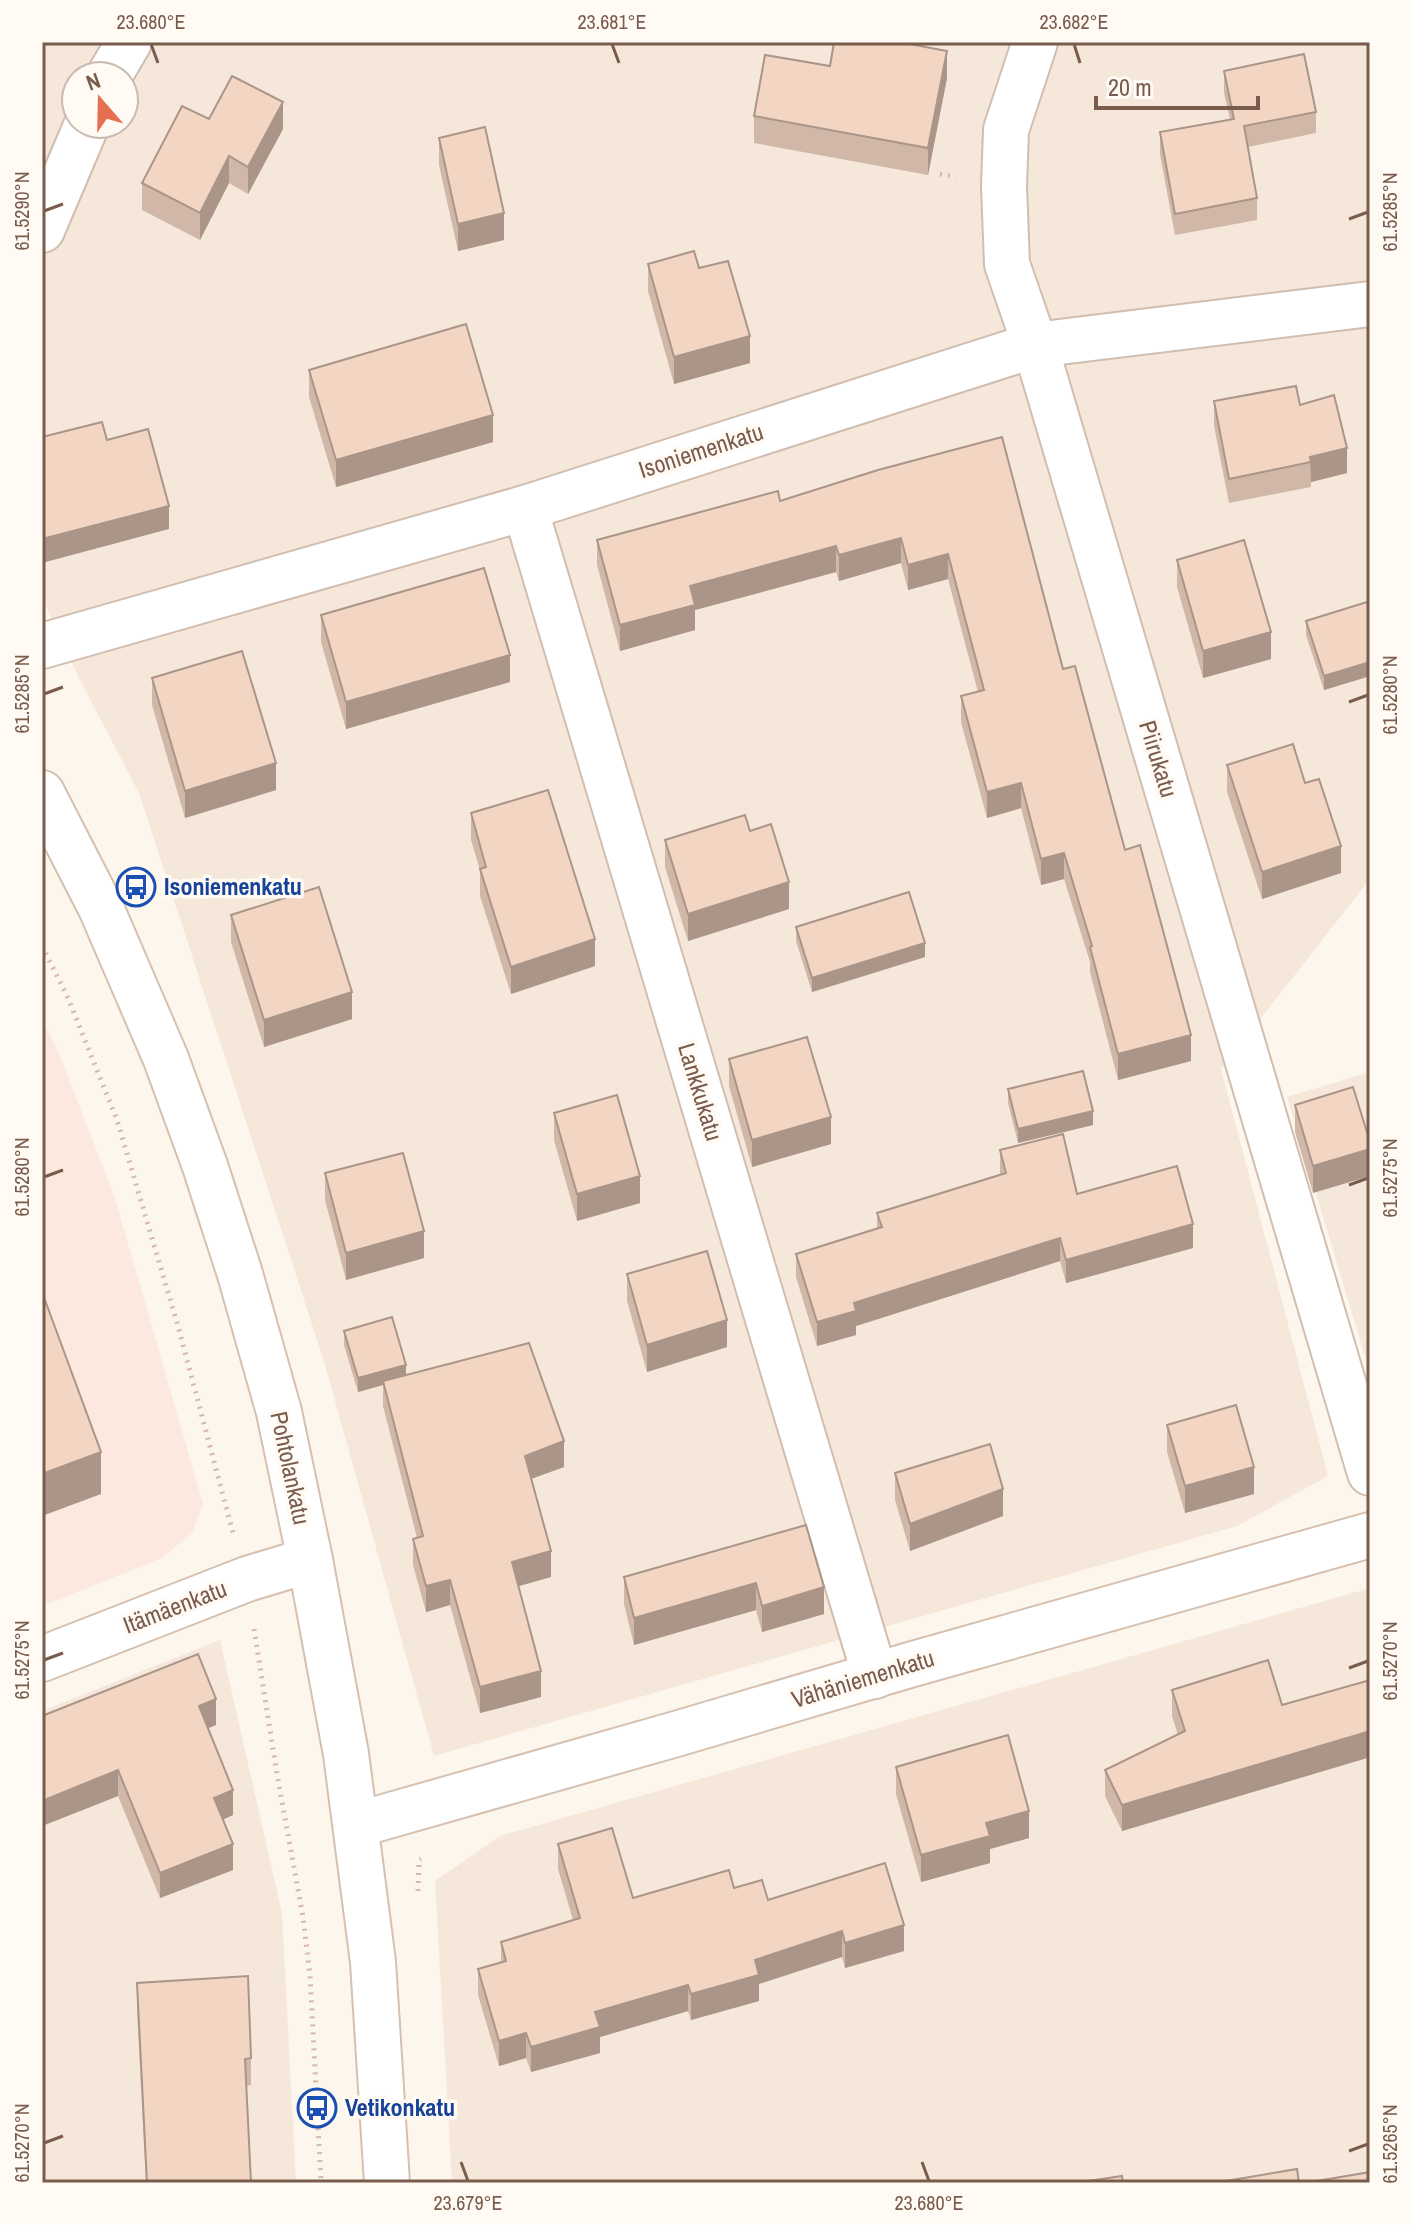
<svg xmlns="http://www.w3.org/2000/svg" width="1412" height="2225" font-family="'Archivo Narrow',sans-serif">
  <rect width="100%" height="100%" fill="#fdf6ec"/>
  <g fill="#f5e8da" fill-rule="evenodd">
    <path d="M42 42H1370V879L1221 1069 1328 1476 1237 1526 434 1756 323 1358 139 793 80 680 42 598ZM76 76H124V124H76Z"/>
    <polygon points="1370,1072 1370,1373 1287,1097"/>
    <polygon points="1370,1588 1370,2183 452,2183 435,1881 500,1836"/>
    <polygon points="220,1640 282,1913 296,2183 42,2183 42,1711"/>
  </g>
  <polygon fill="#fde8e0" points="42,1018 57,1049 114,1195 203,1504 192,1533 162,1558 42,1606"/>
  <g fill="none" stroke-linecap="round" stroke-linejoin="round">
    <defs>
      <g id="street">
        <polyline points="1035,42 1006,130 1004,186 1007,264 1035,345 1370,1473"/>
        <polyline points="109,76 129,42"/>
        <polyline points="42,230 87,124"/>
        <polyline points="525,508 875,1676"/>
        <polyline points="42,646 525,508 1035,345 1370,304"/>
      </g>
      <g id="secondary">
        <polyline points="42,793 101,908 166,1059 205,1166 240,1274 279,1412 310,1560 346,1754 373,1962 387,2183"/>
        <polyline points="42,1659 247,1579 310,1560"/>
        <polyline points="356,1825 676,1734 913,1664 1370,1535"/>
      </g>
    </defs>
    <use href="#street" stroke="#d1beb0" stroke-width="48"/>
    <use href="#secondary" stroke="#d6c0b0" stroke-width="48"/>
    <g stroke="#d9b8a5" stroke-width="5" stroke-dasharray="2 6" stroke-linecap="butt">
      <polyline points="940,174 956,177"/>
      <polyline points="42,946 68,998 117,1120 178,1326 233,1533"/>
      <polyline points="254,1629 277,1774 303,1917 310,1975 321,2183"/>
      <polyline points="418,1891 419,1860 421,1859"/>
    </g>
    <use href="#street" stroke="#fff" stroke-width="44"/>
    <use href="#secondary" stroke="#fff" stroke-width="44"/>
  </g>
  <g fill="#d1b7a8">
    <polygon points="1224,71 1316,112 1316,133 1248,147 1257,198 1257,220 1175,235 1160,154 1160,132 1230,119 1224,93"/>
    <polygon points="947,78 928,175 754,143 754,116"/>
    <polygon points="209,119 283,129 248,194 229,183 200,240 142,210 142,183"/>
    <polygon points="439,138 504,240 458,251 439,165"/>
    <polygon points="648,264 699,268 750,363 674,384 648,291"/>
    <polygon points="309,370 493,442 336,487 309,397"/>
    <polygon points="1214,401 1300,405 1347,473 1311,482 1311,487 1229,503 1214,426"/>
    <polygon points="878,470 1063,669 1125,850 1191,1061 1118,1080 1090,972 1090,962 1064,879 1041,885 1021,808 987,818 961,722 961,696 978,692 948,579 908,590 901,563 839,581 836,572 695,610 695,630 620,651 597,565 597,540 780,501"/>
    <polygon points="1177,560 1271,659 1203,678 1177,587"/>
    <polygon points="1370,611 1370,676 1324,690 1306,635 1306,621"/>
    <polygon points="321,615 510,682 346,729 321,642"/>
    <polygon points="152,678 276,790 185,818 152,705"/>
    <polygon points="1227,765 1305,783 1341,873 1262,899 1227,792"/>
    <polygon points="471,813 595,966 511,994 480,896 480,870 471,840"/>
    <polygon points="750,831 789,909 688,941 665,867 665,840"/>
    <polygon points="231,915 352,1019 264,1047 231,942"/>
    <polygon points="796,927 925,957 812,992 796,941"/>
    <polygon points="729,1059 831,1144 752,1167 729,1086"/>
    <polygon points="1008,1089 1093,1125 1018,1143 1008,1103"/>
    <polygon points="1295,1105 1370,1142 1313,1193 1295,1132"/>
    <polygon points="554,1113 640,1203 577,1221 554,1140"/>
    <polygon points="1000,1150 1077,1194 1193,1248 1066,1283 1060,1261 856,1326 856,1335 817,1346 796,1277 796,1254 877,1228 877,1213 1000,1174"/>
    <polygon points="325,1173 424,1258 346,1280 325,1200"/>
    <polygon points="627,1274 727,1347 647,1372 627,1301"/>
    <polygon points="344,1331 406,1375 564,1467 531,1479 551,1577 518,1586 541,1697 480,1713 450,1605 426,1612 413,1565 413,1539 417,1538 383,1406 383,1385 358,1392 344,1345"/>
    <polygon points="1167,1425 1254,1494 1185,1513 1167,1452"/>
    <polygon points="895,1473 1003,1516 910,1551 895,1500"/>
    <polygon points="806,1525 824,1614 762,1632 756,1610 634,1645 624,1604 624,1577"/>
    <polygon points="1370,1680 1370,1770 1367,1758 1122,1831 1105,1796 1105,1770 1178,1735 1172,1716 1172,1690 1282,1705"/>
    <polygon points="42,1716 216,1725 208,1728 233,1815 223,1820 233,1870 160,1898 118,1796 42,1826"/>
    <polygon points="896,1767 1029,1838 990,1849 990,1863 921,1882 896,1794"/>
    <polygon points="558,1844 633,1898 734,1888 904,1951 845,1968 842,1957 759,1984 759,2001 691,2020 688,2011 600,2037 600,2053 531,2072 526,2058 499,2066 478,1995 478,1969 501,1962 501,1942 573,1920 558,1869"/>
    <polygon points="137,1983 251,2058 251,2085 246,2086 251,2183 146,2183 137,2010"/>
  </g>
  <g fill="#aa9588">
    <polygon points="947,51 947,78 928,175 928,148"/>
    <polygon points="283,102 283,129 248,194 248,167"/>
    <polygon points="229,156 229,183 200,240 200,213"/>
    <polygon points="504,213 504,240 458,251 458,224"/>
    <polygon points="750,336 750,363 674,384 674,357"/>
    <polygon points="493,415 493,442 336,487 336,460"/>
    <polygon points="1347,448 1347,473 1311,482 1310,457"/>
    <polygon points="169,506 169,529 42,563 42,539"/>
    <polygon points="901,538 901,563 839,581 839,555"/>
    <polygon points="836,546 836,572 695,610 695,630 620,651 620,625 690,586"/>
    <polygon points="948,554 948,579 908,590 908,565"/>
    <polygon points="1271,632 1271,659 1203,678 1203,651"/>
    <polygon points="510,655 510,682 346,729 346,702"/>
    <polygon points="1370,662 1370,676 1324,690 1324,676"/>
    <polygon points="276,763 276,790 185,818 185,791"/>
    <polygon points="1021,783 1021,808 987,818 987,792"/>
    <polygon points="1341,846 1341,873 1262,899 1262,872"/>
    <polygon points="1064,853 1064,879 1041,885 1041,859"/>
    <polygon points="789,882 789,909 688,941 688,914"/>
    <polygon points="595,939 595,966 511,994 511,967"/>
    <polygon points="925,943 925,957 812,992 812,978"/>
    <polygon points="352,992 352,1019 264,1047 264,1020"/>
    <polygon points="1191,1035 1191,1061 1118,1080 1118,1054"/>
    <polygon points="1093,1111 1093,1125 1018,1143 1018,1129"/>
    <polygon points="831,1117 831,1144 752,1167 752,1140"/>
    <polygon points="1370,1149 1370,1176 1313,1193 1313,1166"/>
    <polygon points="640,1176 640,1203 577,1221 577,1194"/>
    <polygon points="1193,1224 1193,1248 1066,1283 1066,1260"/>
    <polygon points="424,1231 424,1258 346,1280 346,1253"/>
    <polygon points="1060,1238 1060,1261 856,1326 856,1335 817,1346 817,1322 854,1303"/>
    <polygon points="727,1320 727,1347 647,1372 647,1345"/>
    <polygon points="406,1365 406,1379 383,1381 383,1385 358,1392 358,1378"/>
    <polygon points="564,1441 564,1467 525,1481 525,1456"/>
    <polygon points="101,1452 101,1494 42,1516 42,1474"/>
    <polygon points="1254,1467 1254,1494 1185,1513 1185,1486"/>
    <polygon points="1003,1489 1003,1516 910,1551 910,1524"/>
    <polygon points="551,1551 551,1577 512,1588 512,1562"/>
    <polygon points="450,1580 450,1605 426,1612 426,1586"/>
    <polygon points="756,1583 756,1610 634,1645 634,1618"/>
    <polygon points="824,1587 824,1614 762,1632 762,1606"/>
    <polygon points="541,1671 541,1697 480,1713 480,1687"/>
    <polygon points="216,1699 216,1725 199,1732 199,1706"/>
    <polygon points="1367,1732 1367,1758 1122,1831 1122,1805"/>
    <polygon points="118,1770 118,1796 42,1826 42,1801"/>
    <polygon points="233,1790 233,1815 214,1823 214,1798"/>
    <polygon points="1029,1811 1029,1838 990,1849 990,1863 921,1882 921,1855 986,1823"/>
    <polygon points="233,1844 233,1870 160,1898 160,1873"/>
    <polygon points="904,1925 904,1951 845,1968 845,1943"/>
    <polygon points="842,1931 842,1957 759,1984 759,2001 691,2020 691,1994 755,1960"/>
    <polygon points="688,1985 688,2011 600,2037 600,2053 531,2072 531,2047 595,2012"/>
    <polygon points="526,2033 526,2058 499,2066 499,2041"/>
  </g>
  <g fill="#f3d5c3" stroke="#aa9588" stroke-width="2">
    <polygon points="834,42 899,42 947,51 928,148 754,116 765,55 830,66"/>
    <polygon points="1304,54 1316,112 1244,126 1257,198 1175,214 1160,132 1234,119 1224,71"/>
    <polygon points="232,76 283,102 248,167 229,156 200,213 142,183 182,106 209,119"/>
    <polygon points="485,127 504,213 458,224 439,138"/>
    <polygon points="694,251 699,268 728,261 750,336 674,357 648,264"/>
    <polygon points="466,324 493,415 336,460 309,370"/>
    <polygon points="1296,386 1300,405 1334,395 1347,448 1310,457 1311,462 1229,479 1214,401"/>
    <polygon points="102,422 107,440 148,429 169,506 42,539 42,437"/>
    <polygon points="1002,437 1063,669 1075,666 1125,850 1140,845 1191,1035 1118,1054 1090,947 1092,946 1064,853 1041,859 1021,783 987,792 961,696 984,690 948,554 908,565 901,538 839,555 836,546 690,586 695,605 620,625 597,540 778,491 780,501 878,470"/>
    <polygon points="1244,540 1271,632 1203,651 1177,560"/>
    <polygon points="484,568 510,655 346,702 321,615"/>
    <polygon points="1367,602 1370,611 1370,662 1324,676 1306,621"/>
    <polygon points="242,651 276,763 185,791 152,678"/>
    <polygon points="1293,744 1305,783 1319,779 1341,846 1262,872 1227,765"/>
    <polygon points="548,790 595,939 511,967 480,869 486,867 471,813"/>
    <polygon points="745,815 750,831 771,824 789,882 688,914 665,840"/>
    <polygon points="319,887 352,992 264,1020 231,915"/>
    <polygon points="909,892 925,943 812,978 796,927"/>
    <polygon points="807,1037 831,1117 752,1140 729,1059"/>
    <polygon points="1083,1071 1093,1111 1018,1129 1008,1089"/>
    <polygon points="1353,1087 1370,1142 1370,1149 1313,1166 1295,1105"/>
    <polygon points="617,1095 640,1176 577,1194 554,1113"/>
    <polygon points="1063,1134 1077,1194 1177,1166 1193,1224 1066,1260 1060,1238 854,1303 856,1311 817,1322 796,1254 882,1227 877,1213 1006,1173 1000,1150"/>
    <polygon points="403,1153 424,1231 346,1253 325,1173"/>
    <polygon points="707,1251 727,1320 647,1345 627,1274"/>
    <polygon points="42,1292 101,1452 42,1474"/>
    <polygon points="392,1317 406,1365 358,1378 344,1331"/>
    <polygon points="529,1343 564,1441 525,1456 551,1551 512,1562 541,1671 480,1687 450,1580 426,1586 413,1539 423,1536 383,1381"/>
    <polygon points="1236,1405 1254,1467 1185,1486 1167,1425"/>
    <polygon points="990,1444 1003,1489 910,1524 895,1473"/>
    <polygon points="806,1525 824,1587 762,1606 756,1583 634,1618 624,1577"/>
    <polygon points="198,1654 216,1699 199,1706 233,1790 214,1798 233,1844 160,1873 118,1770 42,1801 42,1716"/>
    <polygon points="1268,1660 1282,1705 1370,1680 1370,1744 1367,1732 1122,1805 1105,1770 1185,1731 1172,1690"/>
    <polygon points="1008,1735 1029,1811 986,1823 990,1836 921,1855 896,1767"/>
    <polygon points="612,1828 633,1898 729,1870 734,1888 762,1880 768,1900 885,1863 904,1925 845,1943 842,1931 755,1960 759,1975 691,1994 688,1985 595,2012 600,2027 531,2047 526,2033 499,2041 478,1969 506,1961 501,1942 580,1918 558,1844"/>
    <polygon points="248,1976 251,2058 245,2059 251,2183 147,2183 137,1983"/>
    <polygon points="1297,2169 1299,2183 1214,2183"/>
    <polygon points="1370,2172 1370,2183 1305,2183"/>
    <polygon points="1122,2176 1123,2183 1075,2183"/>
  </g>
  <path fill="none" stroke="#7a5c4d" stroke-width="3" d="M151 44 158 63M612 44 619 63M1074 44 1080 63M44 211 63 204M1349 219 1368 212M44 694 63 687M1349 702 1368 695M44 1177 63 1170M1349 1185 1368 1178M44 1660 63 1653M1349 1668 1368 1661M44 2143 63 2136M1349 2151 1368 2144M461 2162 468 2181M922 2162 929 2181"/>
  <defs>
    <symbol id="bus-ring" viewBox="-11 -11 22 22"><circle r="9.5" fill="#fffaf3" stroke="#1a4fb4" stroke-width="1.5"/><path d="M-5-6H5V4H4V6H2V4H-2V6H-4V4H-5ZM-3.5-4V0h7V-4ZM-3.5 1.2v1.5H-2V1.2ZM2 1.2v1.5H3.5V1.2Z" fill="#1a4fb4"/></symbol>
  </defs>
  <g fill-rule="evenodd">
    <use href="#bus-ring" x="114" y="865" width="44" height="44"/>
    <use href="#bus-ring" x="295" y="2086" width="44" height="44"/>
  </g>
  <g text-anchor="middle" stroke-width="7" stroke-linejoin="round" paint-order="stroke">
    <g font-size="24" fill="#7a5c4d" stroke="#fffaf3">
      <text transform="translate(701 451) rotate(-18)" y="8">Isoniemenkatu</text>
      <text transform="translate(1158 759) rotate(73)" y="8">Piirukatu</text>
      <text transform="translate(700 1092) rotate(73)" y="8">Lankkukatu</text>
      <text transform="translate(290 1468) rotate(78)" y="8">Pohtolankatu</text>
      <text transform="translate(175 1607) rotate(-21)" y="8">Itämäenkatu</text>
      <text transform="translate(863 1679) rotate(-17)" y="8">Vähäniemenkatu</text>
    </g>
    <g font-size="24" font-weight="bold" fill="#164399" stroke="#fffaf3" text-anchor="start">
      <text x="164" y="895">Isoniemenkatu</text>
      <text x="345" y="2116">Vetikonkatu</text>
    </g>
  </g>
  <rect width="1412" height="2225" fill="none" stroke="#fffaf3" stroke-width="88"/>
  <g transform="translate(100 100) rotate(340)"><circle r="38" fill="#fffaf3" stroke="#cabbb1" stroke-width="2"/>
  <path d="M0-6L14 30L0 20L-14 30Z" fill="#e76f51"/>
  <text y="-12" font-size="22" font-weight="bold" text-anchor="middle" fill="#7a5c4d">N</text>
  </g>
  <path d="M1096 96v12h162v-12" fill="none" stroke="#7a5c4d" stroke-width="4"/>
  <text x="1108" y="96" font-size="24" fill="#7a5c4d" stroke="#fffaf3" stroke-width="6" paint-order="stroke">20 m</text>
  <rect x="44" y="44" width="1324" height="2137" fill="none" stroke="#7a5c4d" stroke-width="3"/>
  <g font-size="20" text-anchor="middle" fill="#7a5c4d">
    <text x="151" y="29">23.680°E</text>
    <text x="612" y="29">23.681°E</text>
    <text x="1074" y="29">23.682°E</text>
    <text transform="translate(22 211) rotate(-90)" y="7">61.5290°N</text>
    <text transform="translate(1390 212) rotate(-90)" y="7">61.5285°N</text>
    <text transform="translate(22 694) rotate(-90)" y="7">61.5285°N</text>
    <text transform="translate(1390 695) rotate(-90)" y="7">61.5280°N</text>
    <text transform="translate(22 1177) rotate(-90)" y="7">61.5280°N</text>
    <text transform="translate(1390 1178) rotate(-90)" y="7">61.5275°N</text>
    <text transform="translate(22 1660) rotate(-90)" y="7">61.5275°N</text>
    <text transform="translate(1390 1661) rotate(-90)" y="7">61.5270°N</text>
    <text transform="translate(22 2143) rotate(-90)" y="7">61.5270°N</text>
    <text transform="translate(1390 2144) rotate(-90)" y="7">61.5265°N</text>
    <text x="468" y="2210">23.679°E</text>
    <text x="929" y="2210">23.680°E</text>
  </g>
</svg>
